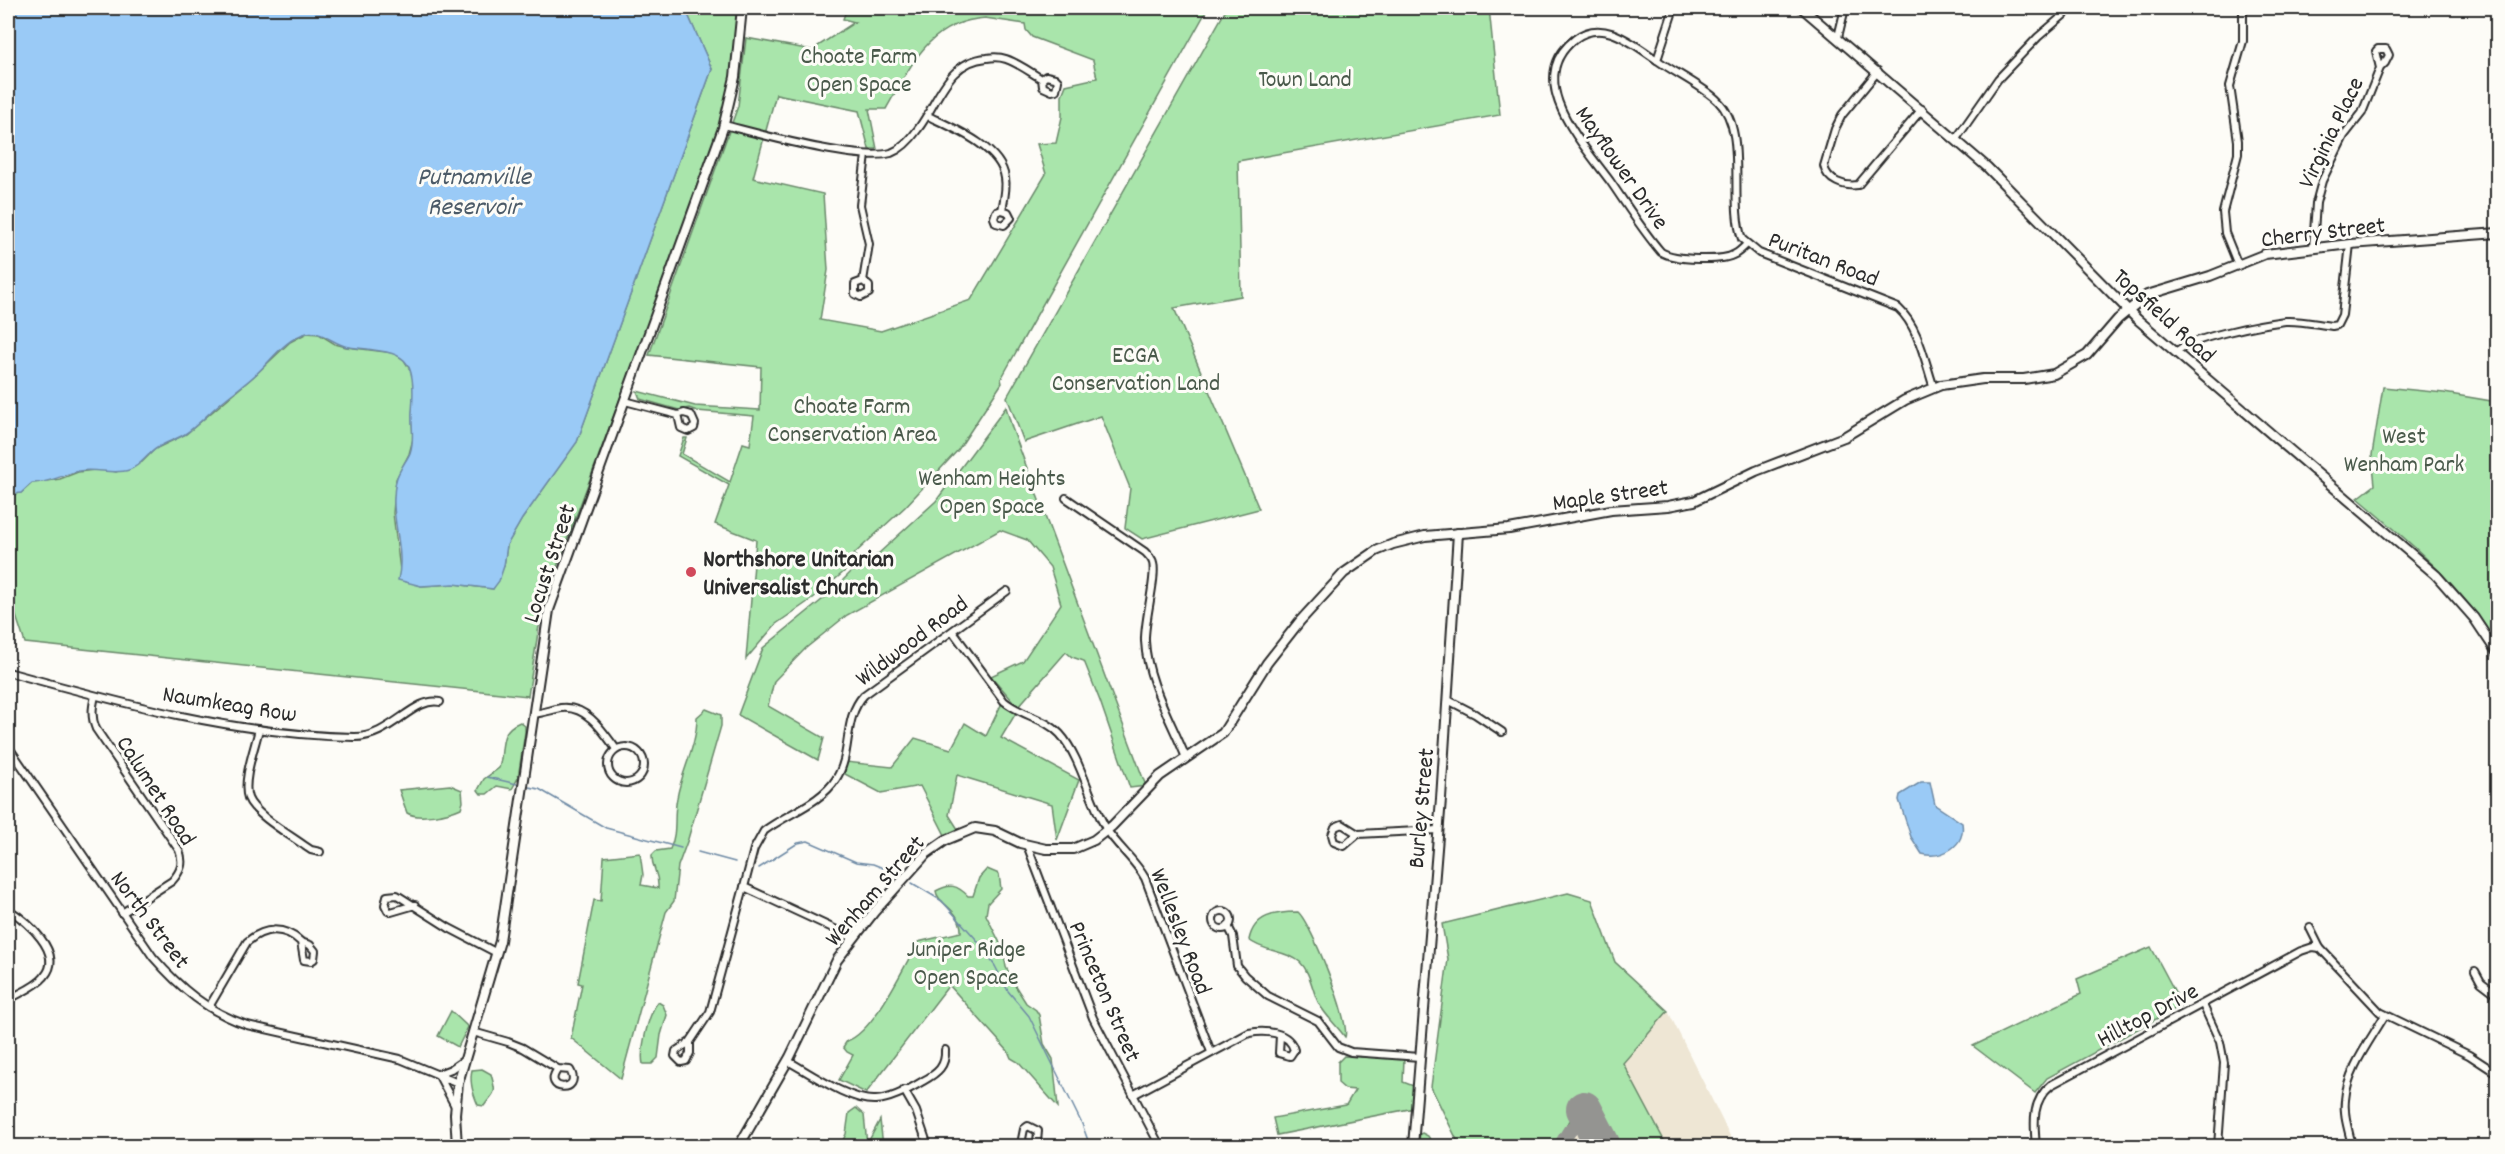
<svg xmlns="http://www.w3.org/2000/svg" width="2505" height="1154" font-family="Dekko,sans-serif">
  <rect width="100%" height="100%" fill="#fdfcf7"/>
  <filter id="ink" filterUnits="userSpaceOnUse"><feTurbulence type="fractalNoise" baseFrequency=".0167" numOctaves="2"/><feDisplacementMap in="SourceGraphic" scale="12" xChannelSelector="R" yChannelSelector="G"/><feConvolveMatrix kernelMatrix="1 2 1 2 8 2 1 2 1" color-interpolation-filters="sRGB"/></filter>
  <g filter="url(#ink)">
    <polygon fill="#eee6d4" points="1568,893 1592,900 1615,962 1668,1011 1735,1146 1460,1146 1431,1087 1448,959 1442,924"/>
    <g fill="#a9e5ab" stroke="#6a886b" stroke-width="1.5" fill-rule="evenodd">
      <polygon points="685,8 738,8 732,85 723,124 542,607 528,696 25,643 8,592 8,495 21,493 32,483 60,479 78,472 103,469 116,472 142,462 155,449 186,434 253,377 290,342 307,333 319,334 335,344 346,347 394,353 404,360 411,371 415,388 412,415 413,439 409,454 396,479 393,513 400,570 421,586 454,584 493,589 504,566 507,545 522,519 577,442 712,69"/>
      <path d="M847 8H1208L1001 379 1002 383 958 450 905 507 853 555 857 557 852 565 812 599 776 624 746 659 756 540 715 524 729 485 678 456 684 438H687L682 454 730 482 743 443 750 445 754 416 697 411 689 408 679 410 640 399 637 391 695 406 760 410 761 367 649 355 738 106 746 38 812 50 855 22 843 19ZM985 18 1025 24 1026 30 1032 37 1093 60 1097 78 1066 85 1062 95V117L1056 143 1037 144 1046 174 971 300 881 331 820 320 828 270 823 194 753 178 776 94 859 111 869 149H877L869 109H886C911 66 928 22 985 18Z"/>
      <polygon points="1227,8 1489,8 1500,115 1238,161 1241,296 1174,308 1259,509 1142,539 1125,528 1130,488 1101,416 1024,442 1007,397"/>
      <path d="M2383 387 2444 393 2497 402V645C2462 586 2410 542 2358 498L2375 485 2372 455Z"/>
      <polygon points="1006,407 1012,428 1146,786 1130,788 1100,701 1084,661 1072,657 1066,652 1018,707 991,676 1023,661 1061,604 1050,567 1027,540 1000,530 847,615 806,648 774,681 768,706 824,738 818,760 738,715 763,648 828,595 855,568 878,554 936,501"/>
      <polygon points="1002,703 1016,713 1001,738 1079,780 1057,840 1052,804 957,775 949,815 958,829 945,835 920,786 881,793 845,774 846,762 892,767 915,738 951,749 965,723 986,736"/>
      <path d="M706 709 721 715V726L688 839 678 866 674 901 666 912 621 1079 571 1038 582 984 578 983 594 900 601 901 604 857 640 853 643 875 641 885 658 888C659 871 651 868 652 855L656 851 670 849C678 832 673 816 677 798 682 770 697 746 697 717Z"/>
      <path d="M520 722 525 726V732L518 778 512 789 497 786 487 794H481L478 790 484 779 499 768C505 749 497 731 520 722Z"/>
      <path d="M450 785 462 790 463 802 461 808C448 814 419 820 407 813L399 790Z"/>
      <path d="M987 869 999 874 1001 889 988 903 986 915 1003 949 1006 967 1014 984 1026 1003 1036 1010 1039 1015 1044 1044 1053 1059 1058 1107 1018 1062 1011 1058 1008 1051 949 985 866 1093 839 1080 853 1055 847 1052 843 1047 847 1041C874 1032 903 968 918 942L961 932C962 910 937 904 936 891 950 883 957 885 968 896H973L979 878Z"/>
      <polygon points="1568,893 1592,900 1615,962 1668,1011 1623,1063 1667,1146 1616,1146 1594,1104 1573,1116 1553,1146 1460,1146 1431,1087 1448,959 1442,924"/>
      <path d="M1298 912C1311 923 1351 1023 1345 1037 1337 1026 1326 1016 1319 1004 1312 991 1311 973 1300 962 1286 950 1263 952 1249 940 1254 915 1275 912 1298 912Z"/>
      <polygon points="2151,947 2182,1005 2047,1078 2035,1093 1973,1046 2081,994 2077,979"/>
      <path d="M658 1002 663 1005 667 1015 661 1035 658 1058 652 1064H643C640 1051 648 1014 658 1002Z"/>
      <polygon points="451,1011 468,1027 458,1047 438,1036"/>
      <polygon points="1344,1056 1404,1059 1403,1082 1416,1087 1414,1108 1277,1135 1273,1118 1346,1105 1355,1090 1345,1089 1338,1083 1338,1062"/>
      <path d="M482 1069 491 1074C497 1096 495 1090 484 1106L478 1105C473 1094 469 1082 472 1070Z"/>
      <polygon points="856,1108 864,1115 867,1144 880,1120 883,1146 840,1146 846,1134 849,1113"/>
      <polygon points="1422,1133 1428,1136 1434,1146 1418,1146 1420,1134"/>
    </g>
    <g fill="#9acaf6" stroke="#6e8aa5" stroke-width="1.5">
      <path d="M8 8H685L712 69 577 442 522 519 507 545 504 566 499 581 493 589 454 584 421 586 398 580C406 548 388 515 396 481 398 471 406 462 410 453 415 439 411 427 412 412 417 351 403 353 349 347 334 345 322 330 307 333 286 338 270 362 254 376 242 387 228 396 216 407 206 416 196 427 185 434 176 440 165 442 157 448 146 455 141 466 129 470 115 475 95 468 79 471 62 475 50 483 32 483L21 493 8 495Z"/>
      <path d="M1921 782H1930L1935 805 1962 823C1966 846 1942 859 1922 854L1911 837 1899 800 1900 795Z"/>
    </g>
    <g fill="none" stroke-linecap="round" stroke-linejoin="round">
      <g stroke="#6e8aa5" stroke-width="1.5">
        <polyline points="487,777 517,784"/>
        <polyline points="529,787 539,789 606,828 681,848"/>
        <polyline points="698,852 735,862"/>
        <polyline points="759,868 798,843 808,841 856,862 873,864 893,872"/>
        <polyline points="912,883 942,901 976,939 995,966 1008,991 1029,1016 1082,1124 1090,1146"/>
      </g>
      <polyline stroke="#949491" stroke-width="14" points="1560,1146 1570,1130 1580,1124 1594,1129"/>
      <polyline stroke="#949491" stroke-width="36" points="1584,1109 1603,1146"/>
      <defs>
        <g id="minor">
          <path d="M1674 8 1657 60C1675 73 1703 86 1718 101 1749 131 1728 200 1742 239L1759 253 1898 308C1919 327 1925 362 1934 388"/>
          <polyline points="1838,37 1845,8"/>
          <path d="M1657 60C1633 44 1603 17 1575 39 1522 80 1583 144 1610 181 1626 204 1642 230 1661 252 1674 260 1722 262 1735 254 1739 252 1743 248 1746 245"/>
          <path d="M1878 71 1842 115 1835 129 1824 166C1827 181 1844 187 1858 185L1922 109"/>
          <path d="M928 116C953 128 1001 147 1005 178 1007 188 1004 200 1002 210L996 212 994 218 996 223 1004 225 1011 218 1008 212 1002 210"/>
          <path d="M724 125C760 134 858 162 891 153 902 149 911 139 918 129 939 101 947 61 987 58 993 57 1000 57 1006 59 1018 63 1030 72 1042 79L1043 87 1052 91 1056 90 1058 81 1055 78 1046 76 1042 79"/>
          <polyline points="1956,139 1998,79 2038,37 2072,8"/>
          <polyline points="2313,248 2316,203 2322,181 2344,136 2362,113 2380,68 2385,63 2389,55 2386,49 2378,49 2376,51 2380,68"/>
          <polyline points="2238,265 2225,233 2223,212 2238,154 2238,141 2230,86 2243,41 2243,8"/>
          <polyline points="863,281 869,286 869,293 861,297 855,294 855,284 863,281 869,244 860,205 866,155"/>
          <path d="M2176 352C2192 337 2261 324 2285 321 2300 320 2316 324 2332 326L2337 325 2342 315 2350 244"/>
          <polyline points="625,401 678,415 681,428 688,431 694,428 695,424 691,415 684,413 678,415"/>
          <path d="M1066 498 1145 552C1148 555 1152 559 1153 563 1157 577 1144 621 1145 641 1147 682 1171 720 1186 758"/>
          <path d="M953 632 1004 701C1020 715 1045 718 1060 734 1081 757 1090 803 1107 830 1118 847 1135 860 1145 878L1211 1052"/>
          <path d="M8 672C120 703 236 735 354 737 390 738 414 696 440 702"/>
          <path d="M95 696C92 708 91 717 96 729L179 850C184 863 181 871 172 881L122 913"/>
          <polyline points="1448,700 1475,714 1502,732"/>
          <path d="M533 714C543 713 551 710 561 708 587 705 603 731 616 749"/>
          <path d="M259 729C255 747 242 781 248 798 254 814 290 835 305 846L311 850 320 852"/>
          <path d="M8 746 153 957C180 988 208 1012 247 1025L400 1059 458 1083"/>
          <circle cx="626" cy="765" r="18"/>
          <polyline points="1358,834 1342,824 1335,827 1332,835 1334,842 1344,846 1358,834 1438,830"/>
          <polyline points="1027,845 1093,1018 1160,1146"/>
          <polyline points="415,905 391,912 388,911 385,905 387,896 397,895 449,928 497,953"/>
          <path d="M8 909C25 920 66 953 44 977 36 987 19 993 8 1000"/>
          <circle cx="1222" cy="920" r="9"/>
          <polyline points="1228,926 1233,936 1237,966 1245,976 1268,996 1318,1021 1338,1047 1351,1052 1420,1057"/>
          <polyline points="2310,928 2320,948 2380,1012 2469,1055 2498,1074"/>
          <path d="M854 938 744 887 754 849 764 831C786 814 821 803 836 779 853 753 842 719 864 695L1007 591"/>
          <polyline points="2475,971 2481,982 2498,995"/>
          <polyline points="2203,1005 2220,1042 2224,1063 2218,1146"/>
          <path d="M209 1007 247 942C264 927 284 926 301 942L304 960 311 961 314 959 315 951 310 945 301 942"/>
          <path d="M473 1032 508 1042 523 1048 558 1069 570 1070C584 1094 540 1091 558 1069"/>
          <polyline points="690,1042 690,1053 686,1061 681,1062 675,1056 676,1051 690,1042 710,1012 744,887"/>
          <path d="M788 1061C810 1073 851 1102 876 1100 892 1099 910 1089 923 1081 938 1073 946 1066 945 1050"/>
          <polyline points="904,1090 916,1111 928,1146"/>
          <path d="M1133 1095 1249 1033C1264 1030 1289 1031 1294 1050L1290 1056 1279 1053 1280 1035"/>
          <polyline points="456,1108 438,1074 451,1069 464,1060"/>
          <polyline points="1033,1146 1024,1143 1022,1139 1024,1129 1028,1126 1038,1131 1037,1142 1033,1146"/>
          <path d="M2036 1146C2034 1124 2031 1101 2051 1085L2301 951 2313 947 2320 948"/>
          <path d="M2352 1146C2349 1131 2343 1116 2345 1100 2347 1070 2370 1041 2385 1015"/>
        </g>
        <g id="major">
          <polyline points="1802,8 1987,167 2137,319 2436,575 2474,618 2498,654"/>
          <polyline points="457,1146 455,1114 458,1083 500,941 549,610 723,128 735,77 742,8"/>
          <polyline points="739,1146 790,1057 837,960 874,912 926,854 946,840 975,828 995,831 1020,843 1046,849 1073,849 1094,840 1112,826 1160,776 1223,733 1267,663 1300,621 1344,573 1376,551 1393,544 1425,536 1509,529 1611,510 1668,506 1694,501 1756,471 1844,437 1905,400 1941,385 1983,379 2024,379 2054,374 2087,355 2118,319 2147,295 2210,276 2265,254 2350,244 2498,233"/>
          <polyline points="1413,1146 1441,799 1458,533"/>
        </g>
      </defs>
      <use href="#minor" stroke="#2b2b2b" stroke-width="10"/>
      <use href="#major" stroke="#2b2b2b" stroke-width="12"/>
      <use href="#minor" stroke="#fdfcf7" stroke-width="6"/>
      <use href="#major" stroke="#fdfcf7" stroke-width="8"/>
    </g>
  </g>
  <circle fill="#d1495b" stroke="#fdfcf7" stroke-width="2" cx="691" cy="572" r="6"/>
  <g text-anchor="middle" stroke-width="6" stroke-linejoin="round" paint-order="stroke">
    <g font-size="24" fill="#4a5a4b" stroke="#fdfcf7">
      <text x="859" y="63">Choate Farm<tspan x="859" dy="28">Open Space</tspan></text>
      <text x="1305" y="86">Town Land</text>
      <text x="1136" y="362">ECGA<tspan x="1136" dy="28">Conservation Land</tspan></text>
      <text x="852" y="413">Choate Farm<tspan x="852" dy="28">Conservation Area</tspan></text>
      <text x="2404" y="443">West<tspan x="2404" dy="28">Wenham Park</tspan></text>
      <text x="992" y="485">Wenham Heights<tspan x="992" dy="28">Open Space</tspan></text>
      <text x="966" y="956">Juniper Ridge<tspan x="966" dy="28">Open Space</tspan></text>
    </g>
    <g font-size="24" fill="#2b2b2b" stroke="#fdfcf7">
      <text transform="translate(2330 132) rotate(-64)" y="8">Virginia Place</text>
      <text transform="translate(1623 167) rotate(55)" y="8">Mayflower Drive</text>
      <text transform="translate(2323 231) rotate(-7)" y="8">Cherry Street</text>
      <text transform="translate(1824 258) rotate(21)" y="8">Puritan Road</text>
      <text transform="translate(2165 315) rotate(42)" y="8">Topsfield Road</text>
      <text transform="translate(1610 494) rotate(-8)" y="8">Maple Street</text>
      <text transform="translate(548 563) rotate(-72)" y="8">Locust Street</text>
      <text transform="translate(911 640) rotate(-37)" y="8">Wildwood Road</text>
      <text transform="translate(230 703) rotate(9)" y="8">Naumkeag Row</text>
      <text transform="translate(157 790) rotate(57)" y="8">Calumet Road</text>
      <text transform="translate(1420 808) rotate(-85)" y="8">Burley Street</text>
      <text transform="translate(874 890) rotate(-49)" y="8">Wenham Street</text>
      <text transform="translate(151 919) rotate(53)" y="8">North Street</text>
      <text transform="translate(1182 931) rotate(69)" y="8">Wellesley Road</text>
      <text transform="translate(1106 991) rotate(67)" y="8">Princeton Street</text>
      <text transform="translate(2147 1014) rotate(-28)" y="8">Hilltop Drive</text>
    </g>
    <g font-size="24" font-weight="bold" fill="#2b2b2b" stroke="#fdfcf7" text-anchor="start">
      <text x="703" y="566">Northshore Unitarian<tspan x="703" dy="28">Universalist Church</tspan></text>
    </g>
    <g font-size="26" font-style="italic" fill="#4c5b68" stroke="#fdfcf7">
      <text x="474" y="184">Putnamville<tspan x="474" dy="30">Reservoir</tspan></text>
    </g>
  </g>
  <rect width="2505" height="1154" fill="none" stroke="#fdfcf7" stroke-width="30"/>
  <rect x="15" y="15" width="2475" height="1124" fill="none" stroke="#2b2b2b" stroke-width="2" filter="url(#ink)"/>
</svg>
